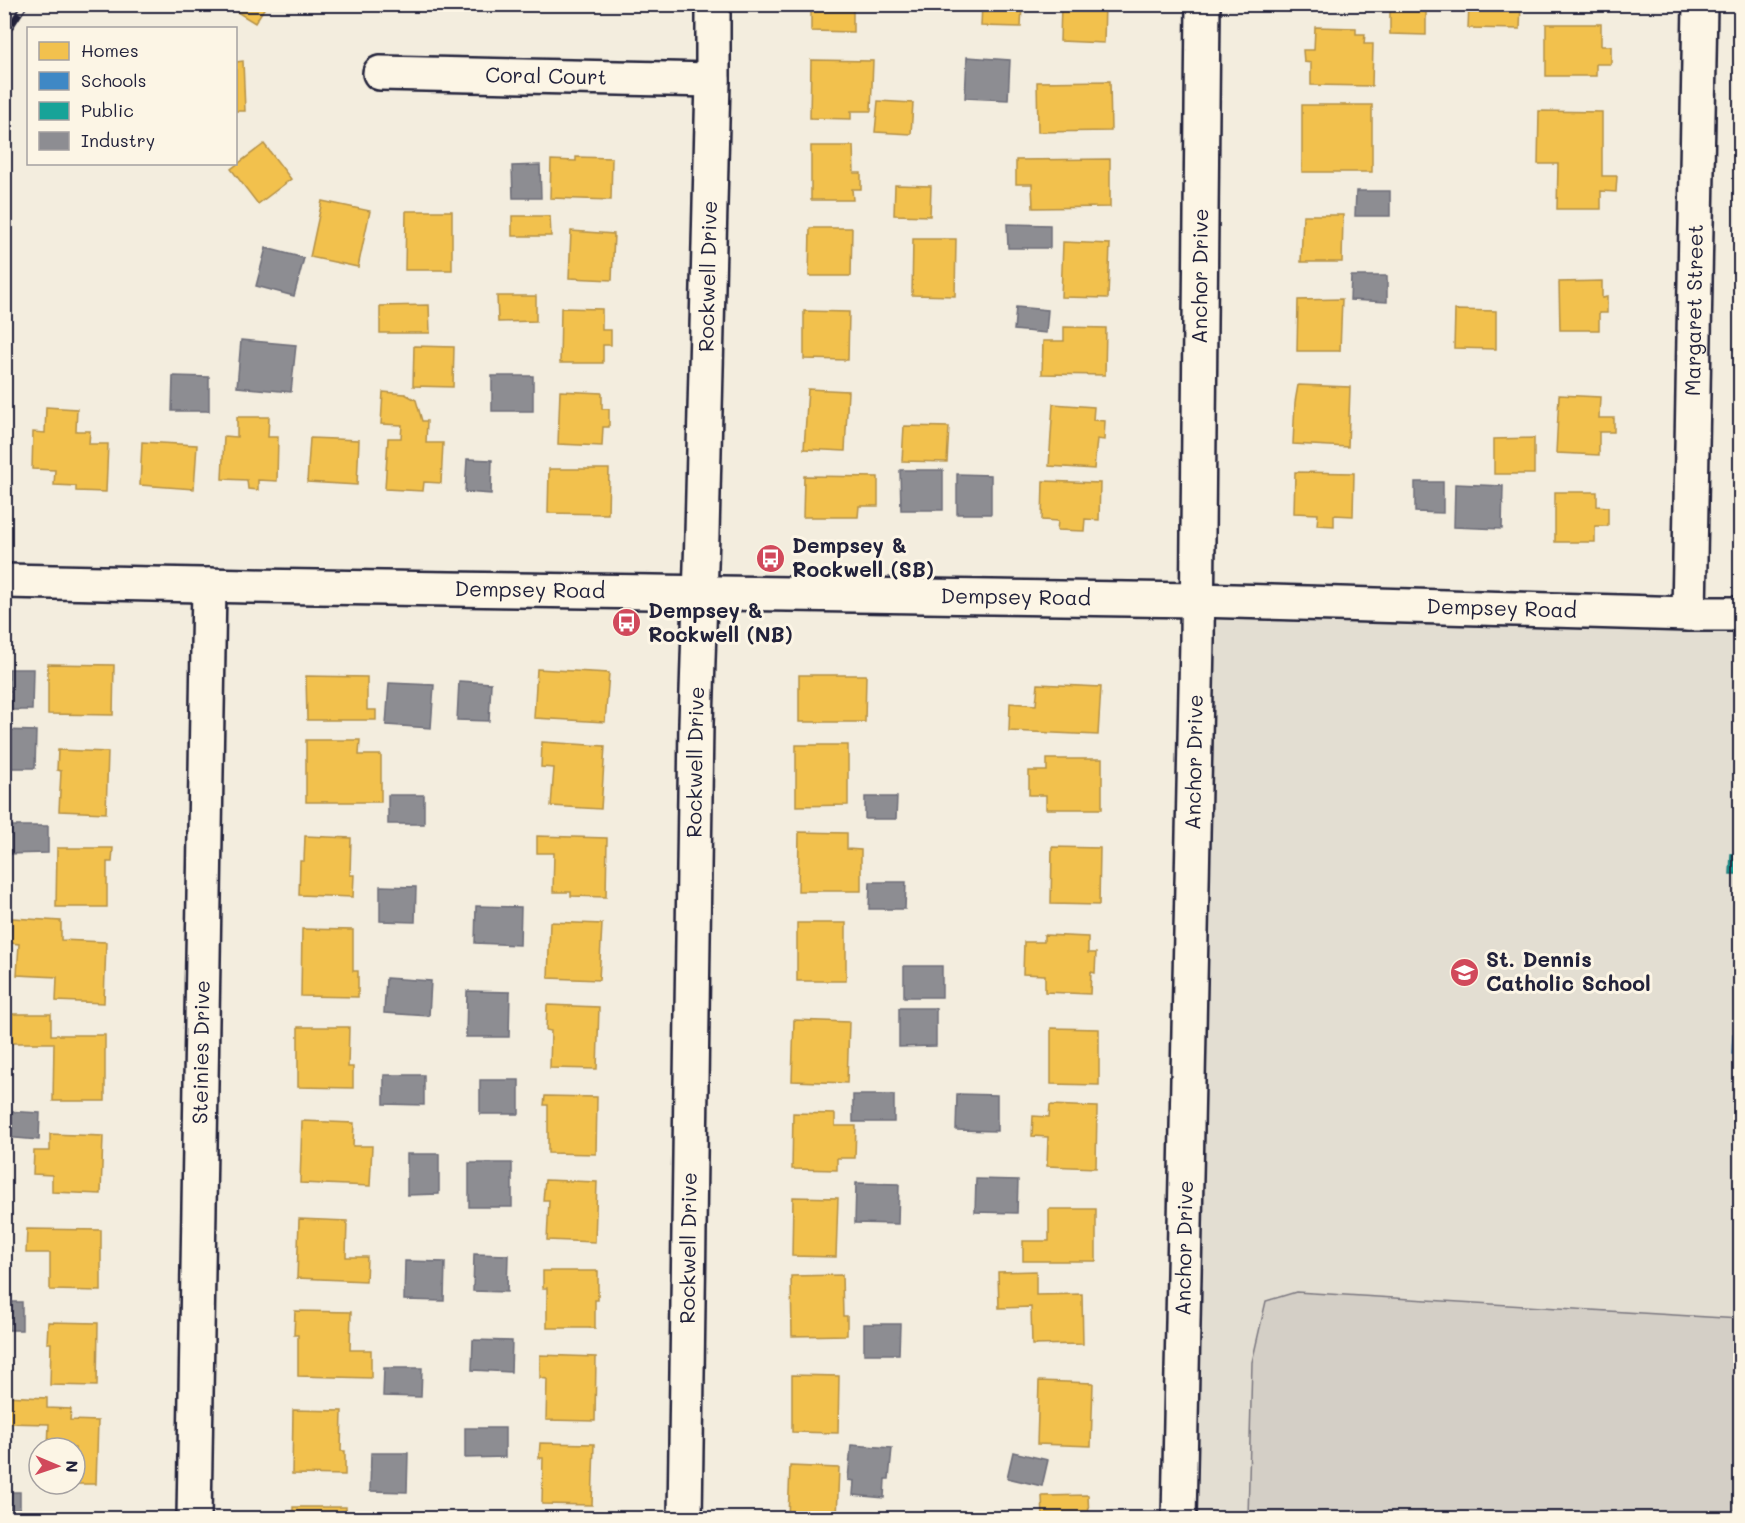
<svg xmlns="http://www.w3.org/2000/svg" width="1745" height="1523" font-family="Mali,sans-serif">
  <rect width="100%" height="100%" fill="#f3edde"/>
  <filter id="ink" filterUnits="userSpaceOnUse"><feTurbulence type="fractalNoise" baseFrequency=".0167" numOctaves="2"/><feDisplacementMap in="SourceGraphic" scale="12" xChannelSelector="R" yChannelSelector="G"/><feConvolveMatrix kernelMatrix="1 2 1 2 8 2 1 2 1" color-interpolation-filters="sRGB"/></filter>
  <g filter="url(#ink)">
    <polygon fill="#e3ded2" points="1197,600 1740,614 1740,1518 1179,1518"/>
    <polygon fill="#d4cfc6" stroke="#7b7880" stroke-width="1.5" points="1296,1292 1740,1319 1740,1518 1248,1518 1252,1362 1266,1301"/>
    <g fill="#f2c14e" stroke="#b49148" stroke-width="1.5">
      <polygon points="224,4 267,4 255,23"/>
      <polygon points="811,4 853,4 853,32 811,31"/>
      <polygon points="982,4 1022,4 1021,27 981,26"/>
      <polygon points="1061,4 1105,4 1104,43 1060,41"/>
      <polygon points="1469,4 1521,4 1520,29 1468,28"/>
      <polygon points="1390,8 1426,9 1426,35 1390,34"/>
      <polygon points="1546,24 1601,24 1601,46 1611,46 1611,64 1596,64 1596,76 1546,76"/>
      <polygon points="1315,27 1356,28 1356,34 1365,34 1364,44 1373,44 1372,86 1311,85 1311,63 1304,62 1303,50 1314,50"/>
      <polygon points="811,60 873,61 871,111 851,111 851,119 810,118"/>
      <polygon points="243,61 245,111 236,111 236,62"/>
      <polygon points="1110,81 1111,131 1038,132 1037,82"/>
      <polygon points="878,101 913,103 911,134 875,132"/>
      <rect x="1302" y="105" width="70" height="67"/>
      <polygon points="1539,111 1602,112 1602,176 1617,176 1616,192 1601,191 1601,209 1557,209 1558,164 1538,164"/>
      <polygon points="264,144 291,179 258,204 231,169"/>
      <polygon points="811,146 853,146 854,173 861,173 861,189 852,189 853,200 811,200"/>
      <polygon points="576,157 612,158 611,200 550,198 551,160 576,161"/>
      <polygon points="1110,159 1110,207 1033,208 1032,184 1016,184 1016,160"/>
      <polygon points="895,185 931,186 930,216 894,215"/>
      <polygon points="322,201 370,211 358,267 310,257"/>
      <polygon points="406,211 452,211 452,270 405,270"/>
      <polygon points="1303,215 1343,215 1342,262 1301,262"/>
      <polygon points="512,216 550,216 551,236 512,236"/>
      <polygon points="810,228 852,228 851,276 809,276"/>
      <polygon points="571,231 614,234 612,280 569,278"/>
      <polygon points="913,239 956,239 955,296 912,295"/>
      <polygon points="1063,242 1110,244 1108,298 1061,297"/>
      <polygon points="1602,281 1602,298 1607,297 1607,313 1599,313 1599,330 1560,330 1559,282"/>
      <polygon points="497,296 536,296 536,321 498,322"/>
      <polygon points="1342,299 1340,351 1297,351 1298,300"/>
      <polygon points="429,305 430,333 380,333 380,306"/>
      <polygon points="561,308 602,309 602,330 611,330 611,345 603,345 603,363 560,363"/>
      <polygon points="1455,310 1496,311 1496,349 1454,348"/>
      <polygon points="804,311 849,312 848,360 804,359"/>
      <polygon points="1064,327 1106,328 1105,375 1042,374 1043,341 1064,341"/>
      <polygon points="414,346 454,347 453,387 413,386"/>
      <polygon points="1298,385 1350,387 1348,447 1293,444 1295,402"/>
      <polygon points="808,389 848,391 845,451 804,449"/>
      <polygon points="560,391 602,393 602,409 609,409 609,427 603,427 602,446 558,444"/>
      <polygon points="383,392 405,394 416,400 422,421 427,421 426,443 443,443 441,483 424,482 423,491 385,489 388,438 401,438 402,425 381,424"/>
      <polygon points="1559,395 1600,397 1599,418 1614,418 1614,432 1599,432 1599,455 1556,453"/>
      <polygon points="1053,404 1094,407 1093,420 1105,421 1104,440 1097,439 1094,469 1049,466"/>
      <polygon points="46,407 77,409 76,431 90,431 89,444 108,444 106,492 76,491 76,486 54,485 55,470 32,469 33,432 45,433"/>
      <polygon points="237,417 269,417 268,437 278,437 277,481 258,480 258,490 248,489 247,480 222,479 224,436 237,437"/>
      <polygon points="904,426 949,427 947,462 902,461"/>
      <polygon points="310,438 359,440 357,485 307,482"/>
      <polygon points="1534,438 1534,474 1494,474 1494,439"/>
      <polygon points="142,442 197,445 194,489 140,485"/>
      <polygon points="549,469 609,469 608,514 548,513"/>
      <polygon points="1295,472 1354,473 1353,516 1334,515 1334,526 1317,525 1318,514 1294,513"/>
      <polygon points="804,476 878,477 878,506 859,506 858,517 803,517"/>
      <polygon points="1043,481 1100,483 1099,520 1085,519 1084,531 1057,530 1058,521 1042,520"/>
      <polygon points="1555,492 1597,492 1597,506 1608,507 1608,526 1595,526 1595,542 1555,542"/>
      <polygon points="48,664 114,665 113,715 48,714"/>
      <polygon points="537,669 609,673 605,722 534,718"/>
      <polygon points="799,675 866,675 865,722 799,722"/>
      <polygon points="306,676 367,677 367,710 376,710 376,720 307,720"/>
      <polygon points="1038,684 1101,687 1098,735 1009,731 1010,703 1036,705"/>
      <polygon points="306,740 360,740 359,755 381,755 381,802 306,802"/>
      <polygon points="542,742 605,746 601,809 551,806 554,768 541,767"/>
      <polygon points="796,745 848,745 848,805 796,806"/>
      <polygon points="58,750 108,752 106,813 59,811 61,771 57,770"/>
      <polygon points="1047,759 1102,759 1102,809 1046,809 1046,795 1029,795 1029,771 1047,771"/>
      <polygon points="799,832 847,833 847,849 861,850 861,891 798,891"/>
      <polygon points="305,836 351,838 350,875 354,875 353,897 299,895 300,861 304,861"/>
      <polygon points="537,836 607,838 606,897 571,896 571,892 553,892 554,853 537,853"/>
      <polygon points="1052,847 1100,848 1099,905 1051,904"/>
      <polygon points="57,848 113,848 112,862 107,862 107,907 56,907"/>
      <polygon points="12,918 61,921 61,940 106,942 104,1003 56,1001 57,977 17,975 19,944 11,943"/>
      <polygon points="550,922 602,924 599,980 548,978"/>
      <rect x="797" y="923" width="49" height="58"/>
      <polygon points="302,929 353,930 353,971 358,971 358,997 301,996"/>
      <polygon points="1044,935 1088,937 1088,953 1096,953 1095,973 1091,972 1090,994 1045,992 1045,975 1023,974 1024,942 1044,942"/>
      <polygon points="547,1005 599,1007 597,1069 550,1068 551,1031 546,1030"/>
      <polygon points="12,1014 51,1014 51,1035 105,1035 105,1101 53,1101 54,1043 12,1043"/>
      <polygon points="794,1020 849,1022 847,1083 792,1081"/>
      <polygon points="298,1027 349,1027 348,1067 353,1067 353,1088 298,1087"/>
      <polygon points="1051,1028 1099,1029 1099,1085 1051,1084"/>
      <polygon points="545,1096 597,1097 596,1154 548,1153 548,1105 544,1105"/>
      <polygon points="1050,1105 1097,1107 1096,1168 1047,1166 1048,1137 1032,1136 1033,1116 1049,1117"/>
      <polygon points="793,1113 835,1114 835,1126 856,1126 855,1158 837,1158 837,1170 792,1169"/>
      <polygon points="302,1121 354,1123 353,1146 372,1146 370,1186 300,1183"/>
      <polygon points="50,1134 103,1136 101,1194 52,1192 52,1175 33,1174 34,1151 50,1151"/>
      <polygon points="545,1180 597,1182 595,1242 547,1240 549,1200 543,1200"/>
      <polygon points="793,1197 838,1198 836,1257 792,1256"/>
      <polygon points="1049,1209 1096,1209 1096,1261 1023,1261 1023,1241 1049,1241"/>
      <polygon points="299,1219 347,1221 346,1257 367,1257 366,1281 297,1278"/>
      <polygon points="27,1229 101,1230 101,1291 50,1290 50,1253 26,1253"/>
      <polygon points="543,1271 598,1271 598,1300 595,1300 595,1328 547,1328 547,1288 543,1288"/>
      <polygon points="1036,1271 1036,1295 1082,1294 1083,1344 1032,1345 1031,1307 999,1308 998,1272"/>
      <polygon points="842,1275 843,1316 847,1316 847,1335 792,1336 791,1276"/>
      <polygon points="295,1311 351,1312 350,1350 371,1350 371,1378 298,1376 298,1335 294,1335"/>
      <polygon points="48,1322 98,1323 97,1386 50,1385 51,1343 47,1343"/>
      <polygon points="540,1355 596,1357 595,1421 546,1420 547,1379 540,1378"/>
      <polygon points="792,1375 839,1376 838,1433 792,1432"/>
      <polygon points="1039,1381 1093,1383 1091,1446 1037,1444"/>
      <polygon points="4,1396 47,1398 47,1408 71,1409 70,1420 98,1421 96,1484 75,1484 75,1448 48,1448 49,1424 4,1423"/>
      <polygon points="293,1410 342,1411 341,1451 345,1451 345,1475 292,1474"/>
      <polygon points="540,1443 594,1444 592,1505 542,1504 543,1458 539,1458"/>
      <polygon points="790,1466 839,1468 837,1518 788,1518"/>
      <polygon points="1088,1495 1089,1518 1043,1518 1042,1496"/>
      <rect x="293" y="1507" width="53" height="11"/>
      <polygon points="44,1511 95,1512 95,1518 44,1518"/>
    </g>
    <polygon fill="#3f88c5" stroke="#36699c" stroke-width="1.5" points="1737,1017 1740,1018 1740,1082 1735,1082 1736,1054 1732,1054 1733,1034 1736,1034"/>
    <polygon fill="#17a398" stroke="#1a7c7c" stroke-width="1.5" points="1740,853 1740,899 1740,874 1730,874 1731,854"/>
    <g fill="#8d8d92" stroke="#6d6d78" stroke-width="1.5">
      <polygon points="967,57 1010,60 1008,100 965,98"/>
      <polygon points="540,165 541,198 513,198 512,166"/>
      <polygon points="1356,191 1390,191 1390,216 1355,216"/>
      <polygon points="1007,224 1050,225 1050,248 1008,248"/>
      <polygon points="266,248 304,258 294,296 256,286"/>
      <polygon points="1351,276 1387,276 1387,302 1350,300"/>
      <polygon points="1016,307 1048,310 1046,333 1014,330"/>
      <polygon points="241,340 296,345 291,392 237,387"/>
      <polygon points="173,376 209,377 209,411 172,411"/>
      <rect x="492" y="376" width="41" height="35"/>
      <polygon points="467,459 492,460 491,494 465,492"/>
      <polygon points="900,470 943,470 943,510 901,510"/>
      <polygon points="957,474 991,475 991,514 957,514"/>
      <polygon points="1415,482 1443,482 1443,513 1415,512"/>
      <polygon points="1455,484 1503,486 1502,529 1454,527"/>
      <polygon points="9,669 33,669 32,710 10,710 11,691 4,691 4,679 9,679"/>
      <polygon points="459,681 491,683 489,721 457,720"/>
      <polygon points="389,683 434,685 431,728 386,725"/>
      <polygon points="4,730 36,731 35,768 4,768"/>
      <rect x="388" y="795" width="36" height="29"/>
      <polygon points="865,797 897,797 896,819 865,819"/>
      <polygon points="6,826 48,826 48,853 6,854"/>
      <polygon points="870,882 906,882 905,909 869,909"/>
      <polygon points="380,886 416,887 415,922 380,921"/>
      <polygon points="476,906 521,907 520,945 475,943"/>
      <rect x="904" y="966" width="38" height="31"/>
      <polygon points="386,978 431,981 429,1016 384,1013"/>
      <polygon points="467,991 510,992 509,1037 466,1037"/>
      <polygon points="899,1008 936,1008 936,1046 899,1047"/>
      <polygon points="384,1075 424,1075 424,1105 384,1104"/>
      <rect x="480" y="1080" width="39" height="34"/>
      <polygon points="957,1094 997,1095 997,1131 956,1130"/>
      <rect x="853" y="1095" width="41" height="27"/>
      <polygon points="4,1111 40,1113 39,1140 4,1137"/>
      <polygon points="407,1154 439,1154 439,1194 407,1195"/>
      <rect x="469" y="1163" width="43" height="44"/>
      <polygon points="976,1179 1018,1180 1017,1213 975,1212"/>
      <polygon points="856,1183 899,1184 898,1224 855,1223"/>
      <polygon points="474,1254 508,1255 507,1292 473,1291"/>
      <polygon points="405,1261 445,1262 444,1301 404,1300"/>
      <rect x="4" y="1302" width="18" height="28"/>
      <polygon points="864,1324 900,1324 899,1354 864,1354"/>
      <polygon points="473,1340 512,1341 511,1372 472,1370"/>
      <polygon points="384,1368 422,1368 421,1397 383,1396"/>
      <polygon points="465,1428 505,1428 505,1457 465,1458"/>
      <polygon points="851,1445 892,1448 889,1479 885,1479 884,1498 853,1495 854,1481 848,1480"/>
      <polygon points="1013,1452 1048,1460 1042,1486 1007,1478"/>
      <polygon points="371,1453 408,1453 407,1492 370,1491"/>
      <rect x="4" y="1492" width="16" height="26"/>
      <rect x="462" y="1515" width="40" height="3"/>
    </g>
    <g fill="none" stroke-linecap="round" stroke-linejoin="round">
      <defs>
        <g id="street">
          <path id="s1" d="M380 73 713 80"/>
          <path id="s2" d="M1689 614 1700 4"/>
          <path id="s3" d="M194 1518 209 585"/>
          <path id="s4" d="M685 1518 696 723 702 534 713 80V4"/>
          <path id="s5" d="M1179 1518 1197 640 1203 4"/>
        </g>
        <g id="secondary">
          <path id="s6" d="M4 581 251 586 1197 600 1689 614H1740"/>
        </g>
      </defs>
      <use href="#street" stroke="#22223b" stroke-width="38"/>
      <use href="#secondary" stroke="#22223b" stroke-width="38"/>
      <use href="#street" stroke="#fcf5e5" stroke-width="33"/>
      <use href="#secondary" stroke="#fcf5e5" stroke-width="33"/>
      <defs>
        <polyline id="rail" points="4,36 25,4"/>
      </defs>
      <use href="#rail" stroke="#22223b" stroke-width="7"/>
      <use href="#rail" stroke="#fcf5e5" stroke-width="4.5" stroke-dasharray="14" stroke-linecap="butt"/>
    </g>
  </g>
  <defs>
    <symbol id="bus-disc" viewBox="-11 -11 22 22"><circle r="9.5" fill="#d1495b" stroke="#fcf5e5"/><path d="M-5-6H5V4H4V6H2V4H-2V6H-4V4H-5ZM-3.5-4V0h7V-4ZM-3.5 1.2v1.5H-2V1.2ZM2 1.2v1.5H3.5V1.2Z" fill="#fff"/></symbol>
    <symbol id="school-disc" viewBox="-11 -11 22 22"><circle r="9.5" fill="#d1495b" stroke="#fcf5e5"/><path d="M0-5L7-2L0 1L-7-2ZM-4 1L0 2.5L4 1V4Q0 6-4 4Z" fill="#fff"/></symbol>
  </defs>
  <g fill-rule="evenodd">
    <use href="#bus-disc" x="754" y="542" width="33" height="33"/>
    <use href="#bus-disc" x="610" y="606" width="33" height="33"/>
    <use href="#school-disc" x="1448" y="956" width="33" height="33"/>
  </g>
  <g text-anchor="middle" stroke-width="6" stroke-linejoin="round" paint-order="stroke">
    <g font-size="21" fill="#22223b" stroke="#fcf5e5">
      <text dy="7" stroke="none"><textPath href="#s1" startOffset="166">Coral Court</textPath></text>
      <text dy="7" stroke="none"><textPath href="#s4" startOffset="1242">Rockwell Drive</textPath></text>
      <text dy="7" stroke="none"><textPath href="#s5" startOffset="1242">Anchor Drive</textPath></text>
      <text dy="7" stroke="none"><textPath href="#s2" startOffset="304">Margaret Street</textPath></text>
      <text dy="7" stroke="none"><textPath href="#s6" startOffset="526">Dempsey Road</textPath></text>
      <text dy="7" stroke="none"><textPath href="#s6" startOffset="1012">Dempsey Road</textPath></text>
      <text dy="7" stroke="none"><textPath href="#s6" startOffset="1498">Dempsey Road</textPath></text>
      <text dy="7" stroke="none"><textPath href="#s4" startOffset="756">Rockwell Drive</textPath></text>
      <text dy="7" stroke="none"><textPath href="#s5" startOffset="756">Anchor Drive</textPath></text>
      <text dy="7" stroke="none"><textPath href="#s3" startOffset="466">Steinies Drive</textPath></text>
      <text dy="7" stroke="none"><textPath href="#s4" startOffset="270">Rockwell Drive</textPath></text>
      <text dy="7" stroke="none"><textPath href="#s5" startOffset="270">Anchor Drive</textPath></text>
    </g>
    <g font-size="21" font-weight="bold" fill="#22223b" stroke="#fcf5e5" text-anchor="start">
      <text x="792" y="553">Dempsey &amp;<tspan x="792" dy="24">Rockwell (SB)</tspan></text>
      <text x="648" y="618">Dempsey &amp;<tspan x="648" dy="24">Rockwell (NB)</tspan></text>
      <text x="1486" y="967">St. Dennis<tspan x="1486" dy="24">Catholic School</tspan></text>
    </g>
  </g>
  <rect width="1745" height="1523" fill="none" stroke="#fcf5e5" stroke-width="24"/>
  <rect x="12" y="12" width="1721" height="1499" fill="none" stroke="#22223b" stroke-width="2" filter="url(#ink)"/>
  <rect x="27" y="27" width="210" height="138" fill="#fcf5e5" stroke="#a5a1a1" stroke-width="1.5"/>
  <rect x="39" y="42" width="30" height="18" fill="#f2c14e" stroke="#a5a1a1" stroke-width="1.5"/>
  <text x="81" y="57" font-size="18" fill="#22223b">Homes</text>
  <rect x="39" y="72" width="30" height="18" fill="#3f88c5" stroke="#a5a1a1" stroke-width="1.5"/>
  <text x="81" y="87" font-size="18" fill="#22223b">Schools</text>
  <rect x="39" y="102" width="30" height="18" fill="#17a398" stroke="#a5a1a1" stroke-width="1.5"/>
  <text x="81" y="117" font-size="18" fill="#22223b">Public</text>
  <rect x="39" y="132" width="30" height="18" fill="#8d8d92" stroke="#a5a1a1" stroke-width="1.5"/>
  <text x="81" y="147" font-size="18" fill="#22223b">Industry</text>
  <g transform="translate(57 1466) rotate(92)"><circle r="28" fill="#fcf5e5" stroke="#a5a1a1" stroke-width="1.5"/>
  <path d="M0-4.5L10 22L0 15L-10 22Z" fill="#d1495b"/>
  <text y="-9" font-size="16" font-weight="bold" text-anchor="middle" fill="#22223b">N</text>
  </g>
</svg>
